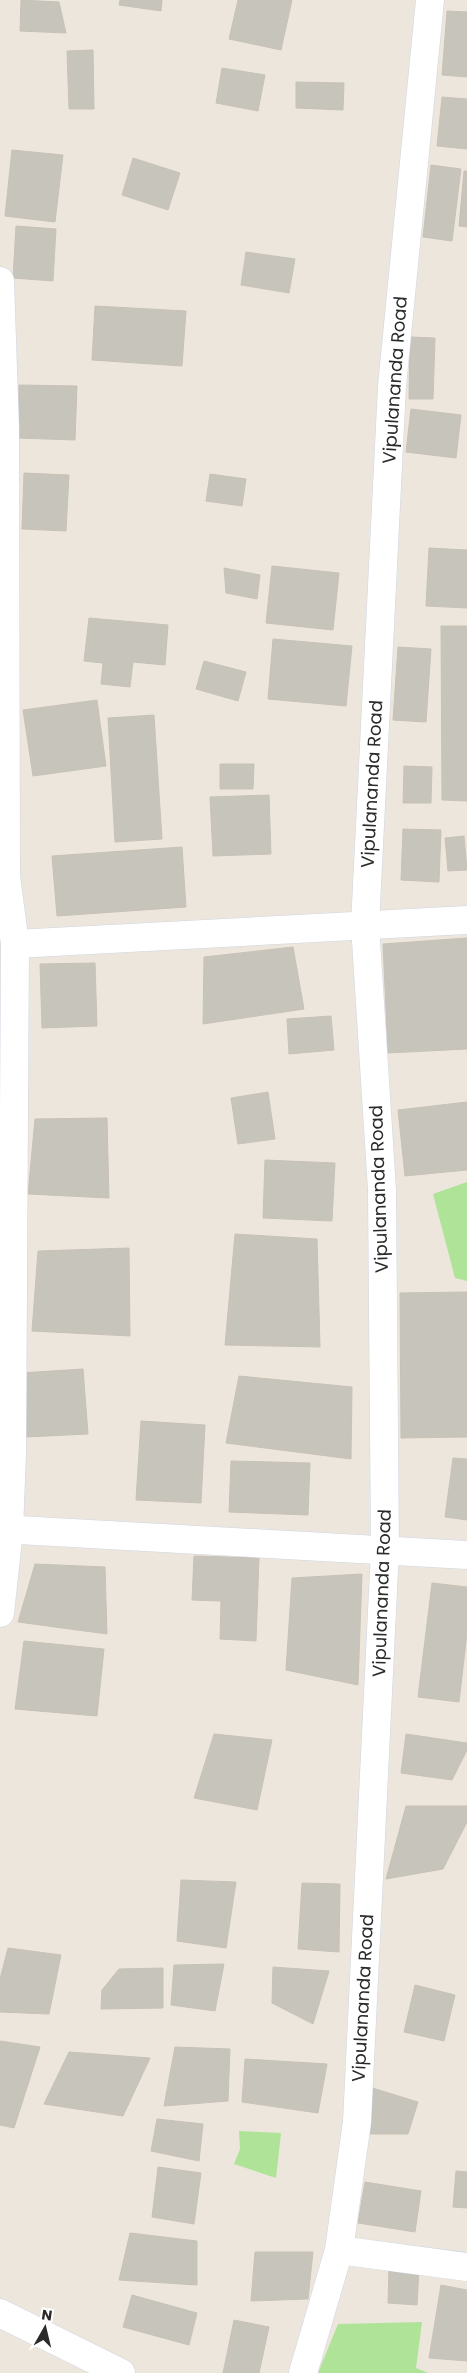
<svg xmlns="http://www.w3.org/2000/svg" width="467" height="2373" font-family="Poppins,sans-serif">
  <rect width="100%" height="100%" fill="#ece6dc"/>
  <g fill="#aee398">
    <polygon points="467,1182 467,1281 455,1278 433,1194"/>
    <polygon points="239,2131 281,2133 276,2178 234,2164 240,2149"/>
    <polygon points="422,2322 416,2368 428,2373 318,2373 338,2324"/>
  </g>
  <g fill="#c7c4bb" stroke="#c8c2b6">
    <polygon points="21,0 59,2 66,33 20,31"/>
    <polygon points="120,0 162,0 161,11 119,5"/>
    <polygon points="238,0 292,0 281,50 229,39"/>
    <polygon points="447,11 467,12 467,77 442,75"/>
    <polygon points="93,50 94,109 69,109 67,51"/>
    <polygon points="222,68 265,75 258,111 216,103"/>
    <polygon points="296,82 344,83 343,110 296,108"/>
    <polygon points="442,97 467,99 467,149 437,146"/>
    <polygon points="12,150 63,155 55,222 5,216"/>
    <polygon points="133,158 180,173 168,210 122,195"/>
    <polygon points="431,165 461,169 452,241 423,237"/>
    <polygon points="464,171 467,171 467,227 459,226"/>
    <polygon points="16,226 56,229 53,281 13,278"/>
    <polygon points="246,252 295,259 289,293 241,285"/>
    <polygon points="95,306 186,311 182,366 92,360"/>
    <polygon points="410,337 435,338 433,399 409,399"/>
    <polygon points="19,385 77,386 75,440 18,438"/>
    <polygon points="411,409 461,415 456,458 406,452"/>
    <polygon points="24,473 69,475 66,531 22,529"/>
    <polygon points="210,474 246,479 242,506 206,501"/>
    <polygon points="429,548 467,550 467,608 426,606"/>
    <polygon points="272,566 339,573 333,630 266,623"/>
    <polygon points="224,568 260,575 257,599 226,593"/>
    <polygon points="89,618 168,625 165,665 133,662 130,687 101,684 103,663 84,661"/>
    <polygon points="441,626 467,626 467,801 442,800"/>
    <polygon points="273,639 352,646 346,706 268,699"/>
    <polygon points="398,647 431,649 426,722 393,720"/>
    <polygon points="204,661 246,672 238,701 196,689"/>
    <polygon points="97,700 106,766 33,776 23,710"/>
    <polygon points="154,715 162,839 115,842 108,718"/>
    <polygon points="220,764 254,764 253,789 220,789"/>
    <polygon points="404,766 432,767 431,803 403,803"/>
    <polygon points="269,795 271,854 213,856 210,797"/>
    <polygon points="403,829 441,830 439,882 401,880"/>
    <polygon points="464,836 467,870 448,871 445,838"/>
    <polygon points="182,847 186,907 57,916 52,856"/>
    <polygon points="467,938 467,1049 388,1053 383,944"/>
    <polygon points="293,947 304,1009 203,1024 204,957"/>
    <polygon points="95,963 97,1026 42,1028 40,964"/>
    <polygon points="331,1016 334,1050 289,1054 287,1019"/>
    <polygon points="268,1092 275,1139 238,1144 231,1098"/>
    <polygon points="467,1102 467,1170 405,1176 398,1110"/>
    <polygon points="107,1118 109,1198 28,1194 35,1119"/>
    <polygon points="265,1160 335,1163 332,1221 263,1218"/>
    <polygon points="235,1234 317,1239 320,1347 225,1345"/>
    <polygon points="129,1248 130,1336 32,1331 38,1251"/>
    <polygon points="467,1292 467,1437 401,1438 400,1293"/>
    <polygon points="83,1369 88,1434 25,1437 20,1373"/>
    <polygon points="239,1376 352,1387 351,1459 226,1443"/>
    <polygon points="141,1421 205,1425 201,1503 136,1500"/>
    <polygon points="453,1458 467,1459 467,1520 445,1517"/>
    <polygon points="231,1461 310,1463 308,1515 229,1512"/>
    <polygon points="194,1556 259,1558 256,1641 220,1639 221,1601 192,1600"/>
    <polygon points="35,1564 105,1567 107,1634 18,1622"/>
    <polygon points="362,1574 358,1685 286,1670 292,1578"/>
    <polygon points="432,1583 467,1587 467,1633 459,1702 418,1697"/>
    <polygon points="24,1641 104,1649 97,1716 15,1709"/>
    <polygon points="214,1734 272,1740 257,1810 194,1798"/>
    <polygon points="406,1734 467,1743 467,1750 452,1780 401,1773"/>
    <polygon points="406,1806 467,1806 467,1822 443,1869 386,1879"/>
    <polygon points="181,1880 236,1882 226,1948 177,1941"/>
    <polygon points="302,1883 340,1884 339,1952 298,1949"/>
    <polygon points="8,1948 61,1955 49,2014 0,2012 0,1979"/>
    <polygon points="224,1964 215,2011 171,2005 174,1965"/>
    <polygon points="273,1967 329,1971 313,2024 272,2003"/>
    <polygon points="163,1968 163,2008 101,2009 102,1990 119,1969"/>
    <polygon points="415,1985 455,1995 444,2041 404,2032"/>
    <polygon points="0,2041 40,2047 14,2128 0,2125"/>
    <polygon points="175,2047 230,2049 228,2101 164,2106"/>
    <polygon points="69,2052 150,2058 123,2116 44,2104"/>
    <polygon points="245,2059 327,2064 318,2113 242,2102"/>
    <polygon points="369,2087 418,2102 408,2134 369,2134"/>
    <polygon points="157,2119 203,2124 199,2161 151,2151"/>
    <polygon points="158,2167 201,2173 194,2224 152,2217"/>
    <polygon points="456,2171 467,2172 467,2208 453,2207"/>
    <polygon points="365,2182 421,2191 415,2232 358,2223"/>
    <polygon points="130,2233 197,2241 197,2285 119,2280"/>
    <polygon points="255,2252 313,2252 308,2299 251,2301"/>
    <polygon points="389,2268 419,2270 417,2305 388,2303"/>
    <polygon points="441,2285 467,2290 467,2361 429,2358"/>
    <polygon points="132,2295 197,2313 189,2345 123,2327"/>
    <polygon points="234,2320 269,2327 259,2373 223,2373"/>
  </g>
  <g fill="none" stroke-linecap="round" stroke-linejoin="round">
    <defs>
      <g id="minor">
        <polyline points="0,281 5,427 6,876 15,944 12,1454 9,1530 0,1613"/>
        <polyline points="15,944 467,920"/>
        <polyline points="0,1529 467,1555"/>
        <polyline points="339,2250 467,2267"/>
        <polyline points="0,2313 121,2373"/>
        <polyline points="303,2373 339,2250 357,2122 385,1550 382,1190 365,925 392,386 430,0"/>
      </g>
    </defs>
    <use href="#minor" stroke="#d1d4e3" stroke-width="29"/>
    <use href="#minor" stroke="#fff" stroke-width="28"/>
  </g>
  <g text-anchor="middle" stroke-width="4" stroke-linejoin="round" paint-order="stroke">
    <g font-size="18" fill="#2a2a2a" stroke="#fff">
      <text transform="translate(395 380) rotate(-86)" y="6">Vipulananda Road</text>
      <text transform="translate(372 784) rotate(-87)" y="6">Vipulananda Road</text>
      <text transform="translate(379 1189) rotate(-92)" y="6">Vipulananda Road</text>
      <text transform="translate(382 1593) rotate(-88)" y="6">Vipulananda Road</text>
      <text transform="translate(363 1998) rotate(-87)" y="6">Vipulananda Road</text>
    </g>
  </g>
  <g transform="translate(45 2328) rotate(8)" stroke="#ffffff" stroke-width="4" paint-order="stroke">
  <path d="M0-4L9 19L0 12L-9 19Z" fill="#2a2a2a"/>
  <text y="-8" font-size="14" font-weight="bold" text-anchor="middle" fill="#2a2a2a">N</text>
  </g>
</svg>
